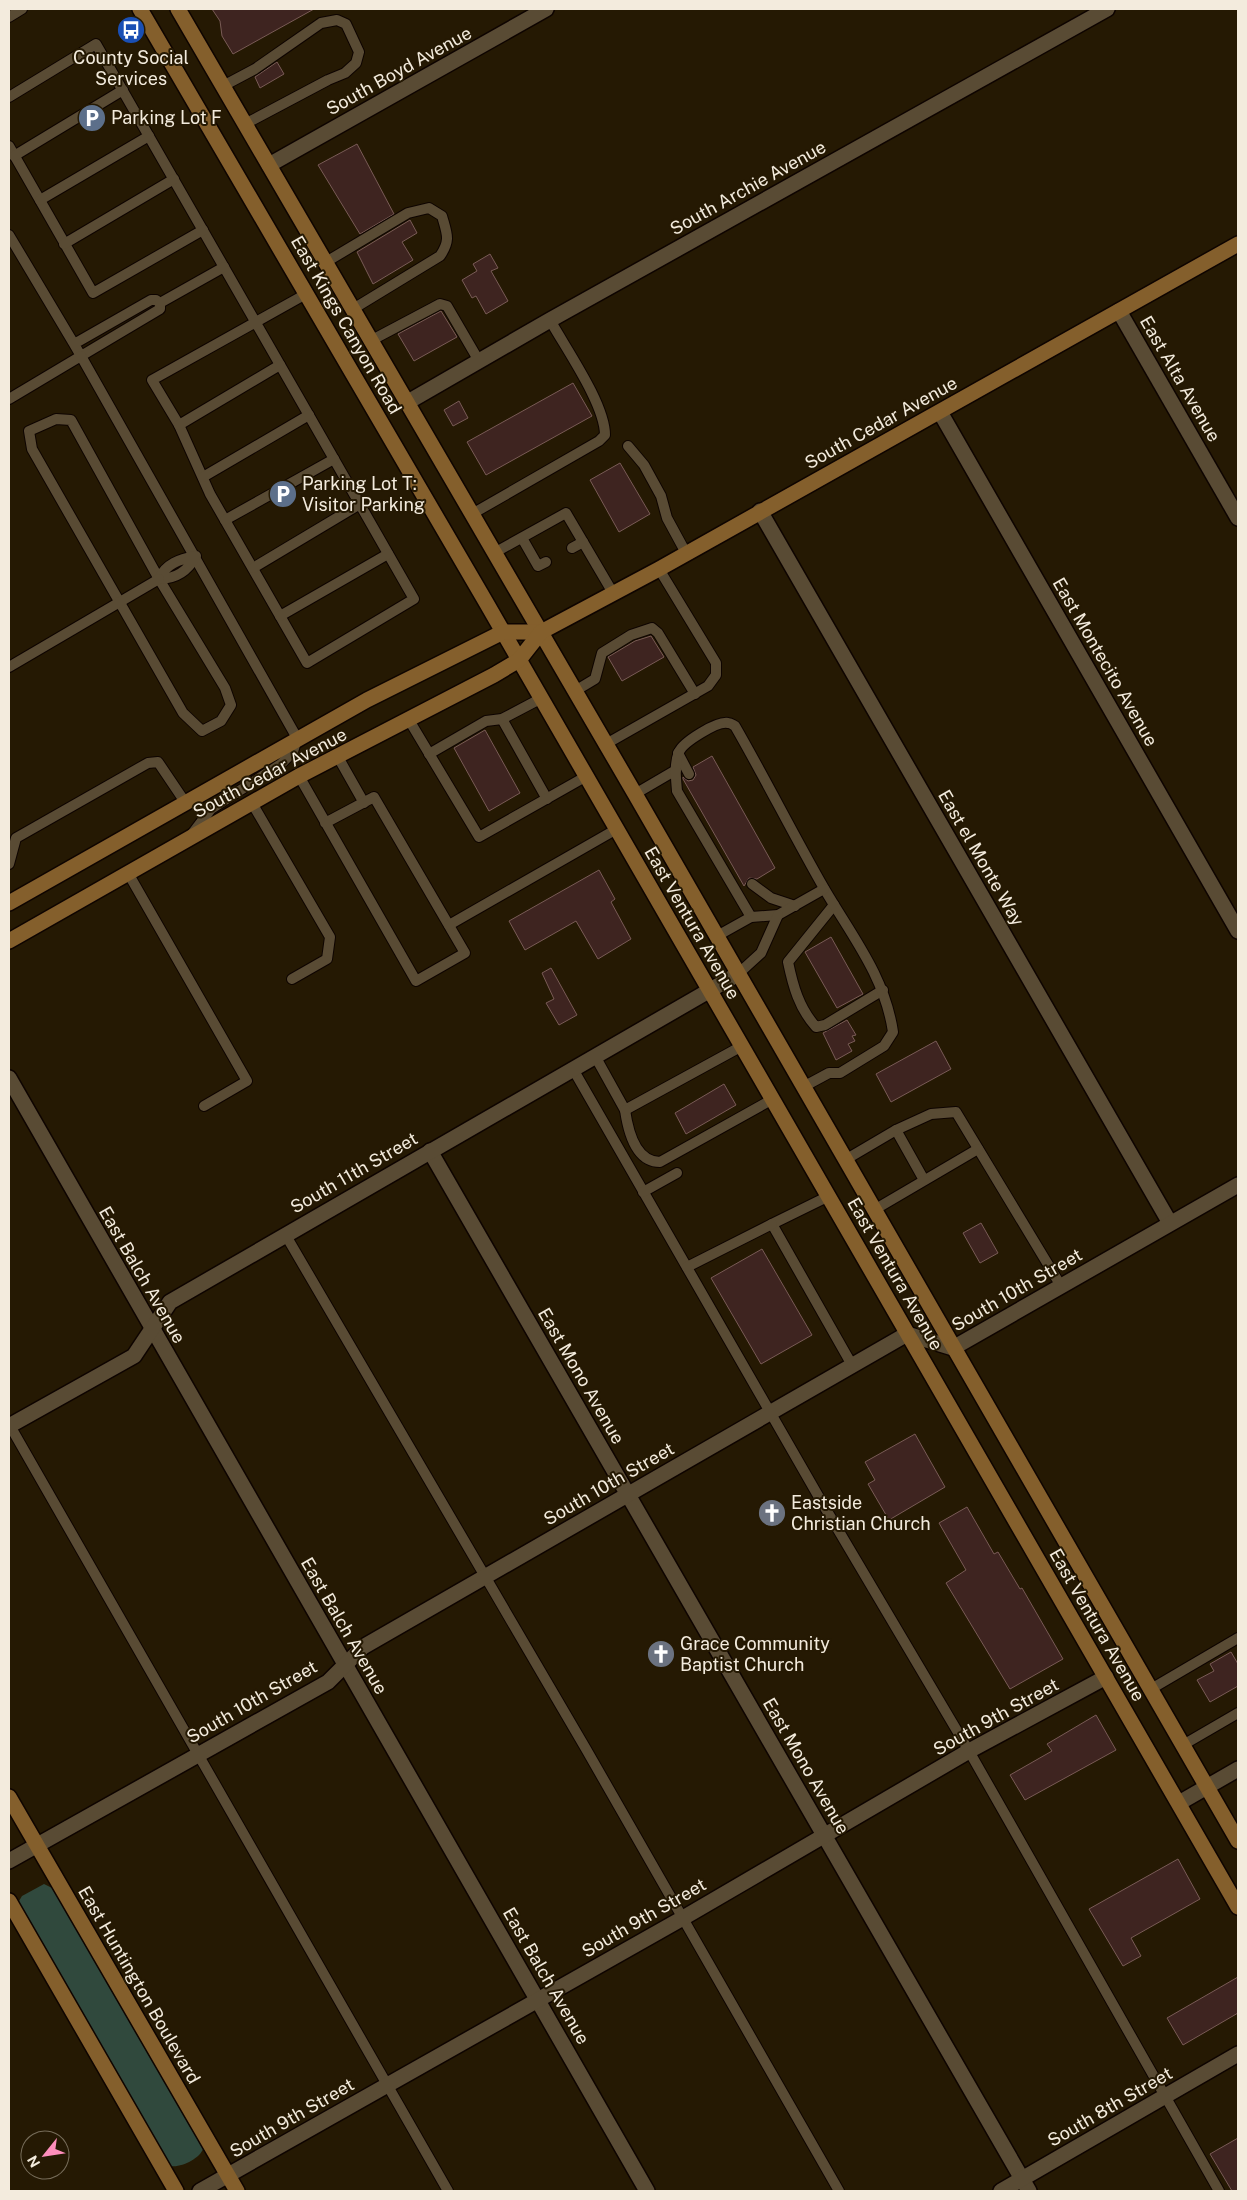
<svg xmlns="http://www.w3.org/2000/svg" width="1247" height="2200" font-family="'Public Sans',sans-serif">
  <rect width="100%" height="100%" fill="#251903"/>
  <path fill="#30493d" d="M44 1884 52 1888 203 2149C200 2158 181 2168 171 2166L169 2163 21 1907 19 1901 22 1896Z"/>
  <g fill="#3e2420" stroke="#795b56">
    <polygon points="212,9 314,9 233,54 222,36 220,21"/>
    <polygon points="277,62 284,74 260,88 255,77"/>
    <polygon points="357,144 394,214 360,234 318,165"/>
    <polygon points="410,220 417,233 402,242 413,260 373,284 357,252"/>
    <polygon points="490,254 498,268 491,271 508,301 486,314 476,296 472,298 462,280 477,271 473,264"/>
    <polygon points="441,311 457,337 414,361 398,334"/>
    <polygon points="573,383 592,416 486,475 467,442"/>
    <polygon points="459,401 468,418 453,426 444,410"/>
    <polygon points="620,463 650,514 619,532 590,480"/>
    <polygon points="651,636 664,657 622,681 608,657 635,641"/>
    <polygon points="485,730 520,793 489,811 454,748"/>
    <polygon points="712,756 775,868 757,879 749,878 744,886 683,779 683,777 688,781 693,780 696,775 693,767"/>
    <polygon points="599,870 615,899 611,902 631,939 598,959 576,921 525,950 509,921"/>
    <polygon points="831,937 863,994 837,1008 805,952"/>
    <polygon points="551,968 577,1015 559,1025 546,1003 554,999 542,973"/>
    <polygon points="847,1020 856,1035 852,1036 855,1041 848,1044 852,1051 836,1060 823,1033"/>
    <polygon points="936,1041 951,1069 891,1102 876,1074"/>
    <polygon points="724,1084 736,1105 686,1134 675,1113"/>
    <polygon points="981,1223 998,1253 980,1263 963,1233"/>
    <polygon points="762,1249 812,1335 761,1364 711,1278"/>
    <polygon points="915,1434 945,1487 889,1520 868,1484 875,1480 865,1462"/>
    <polygon points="967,1507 994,1554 998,1552 1020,1589 1022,1588 1063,1659 1010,1689 946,1583 966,1570 939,1523"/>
    <polygon points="1231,1652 1238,1664 1238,1686 1210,1702 1197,1680 1214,1671 1210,1664"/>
    <polygon points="1096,1715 1116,1750 1025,1800 1010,1775 1052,1751 1047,1744"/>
    <polygon points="1178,1859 1200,1899 1131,1938 1141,1956 1123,1966 1089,1909"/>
    <polygon points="1238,1977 1238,2013 1183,2045 1167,2018"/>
    <polygon points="1238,2138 1238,2191 1232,2191 1210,2154"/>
  </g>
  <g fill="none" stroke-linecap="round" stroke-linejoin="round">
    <defs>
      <g id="lane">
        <polyline points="9,17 22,9"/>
        <polyline points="223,86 255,69 321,23 337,20 346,24 359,52 356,63 345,73 328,80 245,124"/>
        <path d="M9 97 96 44C203 229 308 414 414 599L307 663 210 494 179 425 152 380 306 294"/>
        <polyline points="9,146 93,293 203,230"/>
        <polyline points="14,156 123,90"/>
        <polyline points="40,200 149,136"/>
        <polyline points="9,235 74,344 81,356 160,309 160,303 156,300 151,300 74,344"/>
        <polyline points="64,244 174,179"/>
        <path d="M326 262 408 213 429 208 442 216C447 234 451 240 440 256L353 309"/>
        <polyline points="160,303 224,267"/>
        <polyline points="372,340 440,304 447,306 479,361"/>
        <polyline points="9,399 81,356 297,738 293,752 281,764 211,809 192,834"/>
        <polygon points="56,419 71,420 159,579 225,688 231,705 221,721 202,731 183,713 32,449 29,431"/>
        <polyline points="179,425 280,365"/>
        <polyline points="628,446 644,465 661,496 667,518 686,553"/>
        <polyline points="203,477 309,415"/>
        <path d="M472 514 599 441 605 435C605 404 566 349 550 320"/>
        <polyline points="225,520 334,459"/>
        <polyline points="522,538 538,566 546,562"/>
        <polyline points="572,548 583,542"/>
        <polyline points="494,553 566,513 613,593"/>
        <path d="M196 556C188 571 175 579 159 579 165 564 180 559 196 556Z"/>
        <polyline points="253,568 360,504"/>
        <polyline points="280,616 388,554"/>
        <polyline points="9,667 159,579"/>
        <polyline points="575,691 595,679 602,653 631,635 652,628 658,633 695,694"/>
        <polyline points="502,719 547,799"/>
        <polyline points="409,720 479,837 585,777"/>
        <polyline points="606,744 708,686 716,675 716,663 659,569"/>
        <polyline points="678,753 689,774"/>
        <polyline points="429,754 486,721 502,719 540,699"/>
        <polyline points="338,757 364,803"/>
        <polyline points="299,776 416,981 465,953 374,797 325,823"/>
        <polyline points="635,794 676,770"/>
        <polyline points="252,803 330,937 327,959 292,979"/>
        <polyline points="9,864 16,838 148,763 158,762 185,802"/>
        <polyline points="128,873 247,1081 204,1106"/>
        <polyline points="752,884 771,898 795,906"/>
        <path d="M834 905 788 962C793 986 799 1008 816 1027L825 1025 883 990"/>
        <path d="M751 917 677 791C676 778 674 764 679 752 683 742 717 721 728 723 731 723 733 725 735 726 766 780 794 836 825 890 852 936 885 977 893 1032L884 1046 840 1073H829L803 1087"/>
        <polyline points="449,925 615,830"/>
        <polyline points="717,936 751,917 778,915 824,889"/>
        <polyline points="738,974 761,953 778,915"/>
        <polyline points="595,1056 625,1110 742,1046"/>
        <polyline points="573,1069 824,1506 969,1751 1219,2191"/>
        <path d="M625 1110C628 1131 635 1162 660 1162L773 1099"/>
        <polyline points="896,1130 924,1180"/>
        <polyline points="845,1160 896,1130 931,1114 956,1112 1061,1286"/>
        <polyline points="643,1192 677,1173"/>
        <polyline points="829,1196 772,1224 852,1365"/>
        <polyline points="874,1210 978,1149"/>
        <polyline points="285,1234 586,1749 839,2191"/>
        <polyline points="687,1267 772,1224"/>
        <polyline points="9,1424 448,2191"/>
        <polyline points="1151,1689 1238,1638"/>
        <polyline points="1183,1745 1238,1713"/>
      </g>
      <g id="street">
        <polyline points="269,165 546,9"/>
        <polyline points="1119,311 1238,518"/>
        <polyline points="408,402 550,320 1107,9"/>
        <polyline points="940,412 1238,931"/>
        <polyline points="760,511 1170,1223"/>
        <polyline points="9,1078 647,2191"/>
        <polyline points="430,1151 1029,2191"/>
        <polyline points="9,1426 134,1356 170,1302 738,974"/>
        <polyline points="1179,1803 1238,1769"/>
        <polyline points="9,1861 328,1682 363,1647 907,1334 953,1348 1238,1185"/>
        <polyline points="200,2191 683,1918 969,1751 1106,1677"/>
        <polyline points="1001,2191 1238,2054"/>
      </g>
      <g id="secondary">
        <polyline points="140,9 487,604 1238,1907"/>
        <polyline points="178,9 635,794 1238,1841"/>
        <polyline points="9,903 367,700 503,632 541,632"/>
        <polyline points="9,941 299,776 494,675 519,660 541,632 659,569 1238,244"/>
        <polyline points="9,1797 237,2191"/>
        <polyline points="9,1901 176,2191"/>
      </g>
    </defs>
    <use href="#lane" stroke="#0e0400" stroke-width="12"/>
    <use href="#street" stroke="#0e0400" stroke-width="18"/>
    <use href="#secondary" stroke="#0e0400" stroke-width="18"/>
    <use href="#lane" stroke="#594b34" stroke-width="10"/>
    <use href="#street" stroke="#594b34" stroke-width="15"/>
    <use href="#secondary" stroke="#845f2c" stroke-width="15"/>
  </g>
  <defs>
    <symbol id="bus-disc" viewBox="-11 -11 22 22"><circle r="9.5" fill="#1a4fb4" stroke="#251903"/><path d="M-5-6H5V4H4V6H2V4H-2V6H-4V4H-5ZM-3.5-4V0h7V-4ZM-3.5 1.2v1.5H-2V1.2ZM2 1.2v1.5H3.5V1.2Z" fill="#fff"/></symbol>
    <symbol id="parking-disc" viewBox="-11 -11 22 22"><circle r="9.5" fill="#5c6f8a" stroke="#251903"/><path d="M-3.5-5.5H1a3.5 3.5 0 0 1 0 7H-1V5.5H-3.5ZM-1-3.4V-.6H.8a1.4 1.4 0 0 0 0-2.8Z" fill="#fff"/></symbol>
    <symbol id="church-disc" viewBox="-11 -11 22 22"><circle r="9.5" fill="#6b7280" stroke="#251903"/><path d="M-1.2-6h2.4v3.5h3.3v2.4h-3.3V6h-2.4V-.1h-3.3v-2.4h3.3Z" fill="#fff"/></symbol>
  </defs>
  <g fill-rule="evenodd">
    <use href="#bus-disc" x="115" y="14" width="32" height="32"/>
    <use href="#parking-disc" x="76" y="102" width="32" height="32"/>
    <use href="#parking-disc" x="267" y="478" width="32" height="32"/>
    <use href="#church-disc" x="756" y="1497" width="32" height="32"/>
    <use href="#church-disc" x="645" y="1638" width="32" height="32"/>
  </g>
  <g text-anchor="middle" stroke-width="4" stroke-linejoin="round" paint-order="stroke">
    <g font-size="18" fill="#f3ebdd" stroke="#251903" text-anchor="start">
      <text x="131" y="64" text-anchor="middle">County Social<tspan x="131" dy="21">Services</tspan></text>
      <text x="111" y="124">Parking Lot F</text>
      <text x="302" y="490">Parking Lot T:<tspan x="302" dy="21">Visitor Parking</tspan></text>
      <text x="791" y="1509">Eastside<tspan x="791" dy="21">Christian Church</tspan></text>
      <text x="680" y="1650">Grace Community<tspan x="680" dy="21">Baptist Church</tspan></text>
    </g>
    <g font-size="18" fill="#f3ebdd" stroke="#251903">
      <text transform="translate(399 71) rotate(-29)" y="6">South Boyd Avenue</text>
      <text transform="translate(748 188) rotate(-29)" y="6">South Archie Avenue</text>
      <text transform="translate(346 325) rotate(60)" y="6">East Kings Canyon Road</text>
      <text transform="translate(1180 379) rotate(60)" y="6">East Alta Avenue</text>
      <text transform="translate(881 423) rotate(-29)" y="6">South Cedar Avenue</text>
      <text transform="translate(1105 662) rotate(60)" y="6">East Montecito Avenue</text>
      <text transform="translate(270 773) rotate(-28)" y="6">South Cedar Avenue</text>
      <text transform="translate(981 858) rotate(60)" y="6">East el Monte Way</text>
      <text transform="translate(692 923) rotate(60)" y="6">East Ventura Avenue</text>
      <text transform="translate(354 1173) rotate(-30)" y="6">South 11th Street</text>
      <text transform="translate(895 1274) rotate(60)" y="6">East Ventura Avenue</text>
      <text transform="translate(142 1275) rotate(60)" y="6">East Balch Avenue</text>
      <text transform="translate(1017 1290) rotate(-30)" y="6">South 10th Street</text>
      <text transform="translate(581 1376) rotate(60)" y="6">East Mono Avenue</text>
      <text transform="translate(609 1484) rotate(-30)" y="6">South 10th Street</text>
      <text transform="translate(1097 1625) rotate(60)" y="6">East Ventura Avenue</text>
      <text transform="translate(344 1626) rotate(60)" y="6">East Balch Avenue</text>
      <text transform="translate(252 1702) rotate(-30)" y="6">South 10th Street</text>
      <text transform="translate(996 1717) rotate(-29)" y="6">South 9th Street</text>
      <text transform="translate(806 1766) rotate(60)" y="6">East Mono Avenue</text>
      <text transform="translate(644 1918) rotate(-30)" y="6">South 9th Street</text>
      <text transform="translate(546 1976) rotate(60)" y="6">East Balch Avenue</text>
      <text transform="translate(139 1985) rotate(60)" y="6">East Huntington Boulevard</text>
      <text transform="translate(1110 2107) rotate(-30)" y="6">South 8th Street</text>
      <text transform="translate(292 2118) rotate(-30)" y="6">South 9th Street</text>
    </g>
  </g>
  <rect width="1247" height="2200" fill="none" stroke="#f3ebdd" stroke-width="20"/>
  <g transform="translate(45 2155) rotate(240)"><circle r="24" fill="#251903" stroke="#776d5a"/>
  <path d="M0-4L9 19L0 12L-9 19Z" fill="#fe8ebc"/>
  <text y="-8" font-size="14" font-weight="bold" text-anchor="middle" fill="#f3ebdd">N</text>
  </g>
</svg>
